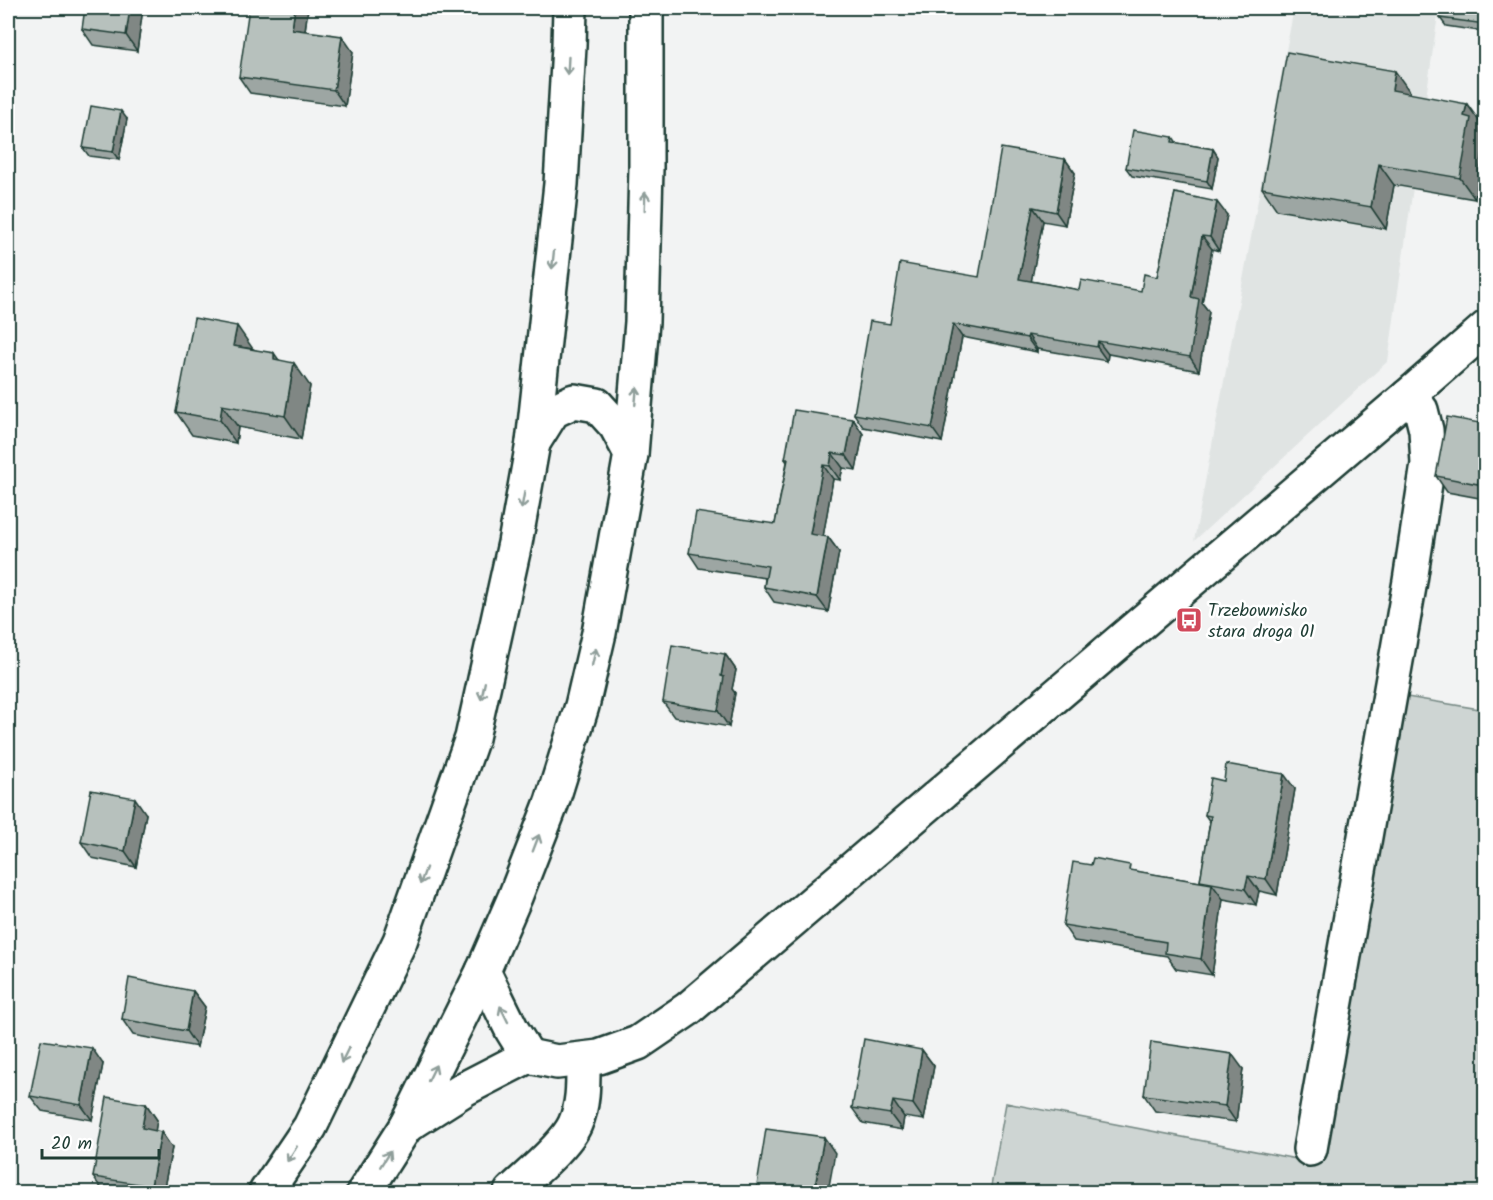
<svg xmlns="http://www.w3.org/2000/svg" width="1493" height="1200" font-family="Kalam,sans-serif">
  <rect width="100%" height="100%" fill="#f2f3f3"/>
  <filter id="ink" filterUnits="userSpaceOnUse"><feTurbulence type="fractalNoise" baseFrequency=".0167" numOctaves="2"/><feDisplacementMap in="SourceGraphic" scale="12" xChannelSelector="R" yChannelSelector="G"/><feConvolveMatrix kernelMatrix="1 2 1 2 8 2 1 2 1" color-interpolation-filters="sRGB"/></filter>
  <g filter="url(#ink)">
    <polygon fill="#e0e4e3" points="1294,8 1439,8 1388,361 1194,541"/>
    <polygon fill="#ced5d3" stroke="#768984" stroke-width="1.5" points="1401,696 1485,710 1485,1192 990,1192 1006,1103 1312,1162"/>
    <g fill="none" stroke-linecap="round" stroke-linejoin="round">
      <defs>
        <g id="minor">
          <polyline points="483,971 512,1030 528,1056"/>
          <polyline points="406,1126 466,1088 528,1056 557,1062 599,1057 638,1043 688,1009 1408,396 1486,328"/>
          <polyline points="1310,1149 1410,581 1428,464 1426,430 1421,410 1408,396"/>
          <path d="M511 1192C528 1176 566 1145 575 1124 584 1104 583 1081 583 1060"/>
        </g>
        <g id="major">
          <polyline points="533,443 553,411 574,401 597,405 616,426 631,454"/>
          <polyline points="266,1192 310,1127 400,941 472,738 515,543 533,443 561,184 569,46 570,8"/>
          <polyline points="364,1192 406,1126 483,971 515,897 552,802 582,706 599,633 631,454 642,322 646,168 646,8"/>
        </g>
      </defs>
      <use href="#minor" stroke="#1f3d34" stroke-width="38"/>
      <use href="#major" stroke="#1f3d34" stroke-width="38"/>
      <use href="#minor" stroke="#fff" stroke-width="33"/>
      <use href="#major" stroke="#fff" stroke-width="33"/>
    </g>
    <g fill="#9da6a3" stroke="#1f3d34" stroke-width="1.5">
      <polygon points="143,8 137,51 93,45 82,29"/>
      <polygon points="308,8 305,31 353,52 345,106 250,93 239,77"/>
      <polygon points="1485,8 1485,32 1446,26 1440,18"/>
      <polygon points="1410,92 1410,94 1482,125 1475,199 1394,185 1386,229 1277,210 1262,188"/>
      <polygon points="127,119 119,160 89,156 83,148"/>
      <polygon points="1173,137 1177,143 1213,149 1218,157 1212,189 1132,176 1126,168"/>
      <polygon points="1065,159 1075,173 1065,225 1043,221 1031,281 1079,290 1141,291 1157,277 1175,193 1227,215 1219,251 1212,249 1202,303 1209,312 1199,371 1108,354 1107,361 1037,349 1037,352 962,337 942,442 863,427 854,414 890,324 979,277"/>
      <polygon points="253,349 279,360 310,386 301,439 238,427 236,443 192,435 176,412"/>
      <polygon points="853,419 863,434 856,470 843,468 840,480 833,479 823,536 828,537 839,552 828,612 774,602 764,587 765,578 699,568 689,553 775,524 787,462 785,459"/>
      <polygon points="1485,424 1485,499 1447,492 1436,476"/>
      <polygon points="725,654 736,670 732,689 735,693 729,727 674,717 663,702"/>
      <polygon points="1224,781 1295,789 1277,895 1259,891 1256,905 1223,899 1212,975 1176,969 1167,956 1074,941 1063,925 1091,865 1134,871 1200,882 1210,822 1205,815"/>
      <polygon points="146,814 136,867 92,858 81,842"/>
      <polygon points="193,991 205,1007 197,1047 133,1035 122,1019"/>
      <polygon points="922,1050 934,1066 924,1120 904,1117 902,1130 863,1123 852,1108"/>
      <polygon points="103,1064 92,1120 42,1111 30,1096"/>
      <polygon points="1243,1069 1236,1122 1155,1111 1144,1095"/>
      <polygon points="146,1104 157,1120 155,1131 161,1132 172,1148 163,1192 104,1192 93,1177"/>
    </g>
    <g fill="#808784" stroke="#1f3d34" stroke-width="1.5">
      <polygon points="130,8 143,8 137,51 126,35"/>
      <polygon points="295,8 308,8 303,45 292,29"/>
      <polygon points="342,36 353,52 345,106 334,90"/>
      <polygon points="1395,71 1410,92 1407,112 1392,90"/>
      <polygon points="1467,104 1482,125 1481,132 1485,139 1475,199 1460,178 1464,116"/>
      <polygon points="121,111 127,119 119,160 113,152"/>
      <polygon points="1213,149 1218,157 1212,189 1207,181"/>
      <polygon points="1065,159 1075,173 1065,225 1056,212"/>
      <polygon points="1379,164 1394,185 1386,229 1371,207"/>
      <polygon points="1217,202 1227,215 1219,251 1210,237"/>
      <polygon points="1033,207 1043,221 1029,293 1019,279"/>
      <polygon points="1202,236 1212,249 1202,303 1209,312 1199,371 1190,357 1191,297"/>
      <polygon points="953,324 962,337 942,442 932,428"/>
      <polygon points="237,326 253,349 233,346"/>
      <polygon points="1028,335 1037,349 1037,352 1027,338"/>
      <polygon points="1098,341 1108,354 1107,361 1097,347"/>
      <polygon points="274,353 290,376 274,359"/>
      <polygon points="294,363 310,386 301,439 285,416"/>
      <polygon points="222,405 238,427 236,443 220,420"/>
      <polygon points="853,419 863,434 856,470 846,455"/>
      <polygon points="1485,441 1485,495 1478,484"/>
      <polygon points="832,453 843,468 840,480 830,466"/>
      <polygon points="823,465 833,479 821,549 810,534"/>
      <polygon points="828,537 839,552 828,612 817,597"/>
      <polygon points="725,654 736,670 732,689 735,693 729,727 718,711 721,676"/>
      <polygon points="1284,774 1295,789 1277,895 1266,879"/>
      <polygon points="135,798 146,814 136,867 125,851"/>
      <polygon points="1248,876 1259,891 1256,905 1245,889"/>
      <polygon points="1212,884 1223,899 1212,975 1201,959"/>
      <polygon points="193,991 205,1007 197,1047 186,1031"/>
      <polygon points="92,1048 103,1064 92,1120 81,1105"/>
      <polygon points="922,1050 934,1066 924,1120 913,1104"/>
      <polygon points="1232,1054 1243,1069 1236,1122 1225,1106"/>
      <polygon points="893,1101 904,1117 902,1130 890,1114"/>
      <polygon points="146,1104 157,1120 153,1144 142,1128"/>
      <polygon points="161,1132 172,1148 163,1192 155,1192 151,1186"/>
      <polygon points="824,1137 835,1153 828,1192 814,1192"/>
    </g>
    <g fill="#b7c1bd" stroke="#1f3d34" stroke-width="1.5">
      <polygon points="85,8 130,8 126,35 82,29"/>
      <polygon points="249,8 295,8 292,29 342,36 334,90 239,77"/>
      <polygon points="1442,8 1485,8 1485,24 1440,18"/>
      <polygon points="1287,52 1395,71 1392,90 1467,104 1464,116 1471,118 1460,178 1379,164 1371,207 1262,188"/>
      <polygon points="91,106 121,111 113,152 83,148"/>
      <polygon points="1133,130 1173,137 1172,142 1213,149 1207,181 1126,168"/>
      <polygon points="1001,148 1065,159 1056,212 1033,207 1019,279 1079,290 1081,280 1141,291 1144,274 1157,277 1175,193 1217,202 1210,237 1202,236 1191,297 1199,299 1190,357 1098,341 1097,347 1028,335 1027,338 953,324 932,428 854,414 870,321 890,324 900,263 979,277"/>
      <polygon points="194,318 237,326 233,346 274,353 274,359 294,363 285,416 222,405 220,420 176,412"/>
      <polygon points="794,410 853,419 846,455 832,453 830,466 823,465 810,534 828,537 817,597 764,587 768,566 689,553 696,512 775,524 788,459 785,459"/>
      <polygon points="1447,417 1485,424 1485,441 1478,484 1436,476"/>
      <polygon points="672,645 725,654 721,676 724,677 718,711 663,702"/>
      <polygon points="1226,764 1284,774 1266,879 1248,876 1245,889 1200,881 1211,816 1205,815 1211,778 1224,781"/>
      <polygon points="91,790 135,798 125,851 81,842"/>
      <polygon points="1093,858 1130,865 1129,870 1212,884 1201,959 1165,953 1166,942 1063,925 1073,862 1091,865"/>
      <polygon points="129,978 193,991 186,1031 122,1019"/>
      <polygon points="864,1039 922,1050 913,1104 893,1101 890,1114 852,1108"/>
      <polygon points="41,1040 92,1048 81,1105 30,1096"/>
      <polygon points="1151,1042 1232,1054 1225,1106 1144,1095"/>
      <polygon points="107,1097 146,1104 142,1128 161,1132 151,1186 93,1177"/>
      <polygon points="766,1129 824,1137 814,1192 756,1192"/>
    </g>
    <defs><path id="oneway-shaft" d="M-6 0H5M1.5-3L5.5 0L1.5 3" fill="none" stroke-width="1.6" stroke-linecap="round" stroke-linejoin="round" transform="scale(1.5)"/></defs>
    <g stroke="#8f9e9a">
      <use href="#oneway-shaft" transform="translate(568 66) rotate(93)"/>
      <use href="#oneway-shaft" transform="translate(645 201) rotate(-88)"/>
      <use href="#oneway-shaft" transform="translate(553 260) rotate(96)"/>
      <use href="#oneway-shaft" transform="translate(636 396) rotate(-85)"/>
      <use href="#oneway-shaft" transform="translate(523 500) rotate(100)"/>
      <use href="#oneway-shaft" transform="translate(594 657) rotate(-77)"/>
      <use href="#oneway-shaft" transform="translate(483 691) rotate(102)"/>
      <use href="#oneway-shaft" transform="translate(536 843) rotate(-69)"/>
      <use href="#oneway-shaft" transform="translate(423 876) rotate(110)"/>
      <use href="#oneway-shaft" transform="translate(504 1014) rotate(-116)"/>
      <use href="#oneway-shaft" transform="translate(345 1055) rotate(116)"/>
      <use href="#oneway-shaft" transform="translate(432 1073) rotate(-64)"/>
      <use href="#oneway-shaft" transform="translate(292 1154) rotate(123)"/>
      <use href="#oneway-shaft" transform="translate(385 1159) rotate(-58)"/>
    </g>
  </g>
  <defs>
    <symbol id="bus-square" viewBox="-11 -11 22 22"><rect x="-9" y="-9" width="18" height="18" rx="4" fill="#d1495b" stroke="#fff"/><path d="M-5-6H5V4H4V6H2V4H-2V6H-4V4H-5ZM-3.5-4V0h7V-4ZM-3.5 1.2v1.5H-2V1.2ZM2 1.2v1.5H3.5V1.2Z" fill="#fff"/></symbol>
  </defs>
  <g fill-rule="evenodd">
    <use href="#bus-square" x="1174" y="605" width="30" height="30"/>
  </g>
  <g text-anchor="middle" stroke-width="5" stroke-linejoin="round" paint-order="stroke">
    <g font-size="18" fill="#1f3d34" stroke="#fff" text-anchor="start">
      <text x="1208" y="616">Trzebownisko<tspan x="1208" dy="21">stara droga 01</tspan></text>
    </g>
  </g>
  <rect width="1493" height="1200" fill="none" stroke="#fff" stroke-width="30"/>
  <rect x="15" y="15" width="1463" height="1170" fill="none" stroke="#1f3d34" stroke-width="2" filter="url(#ink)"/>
  <path d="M42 1149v9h117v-9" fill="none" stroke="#1f3d34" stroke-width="3"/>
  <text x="51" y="1149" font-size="18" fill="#1f3d34" stroke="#ffffff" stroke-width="4.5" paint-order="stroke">20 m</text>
</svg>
